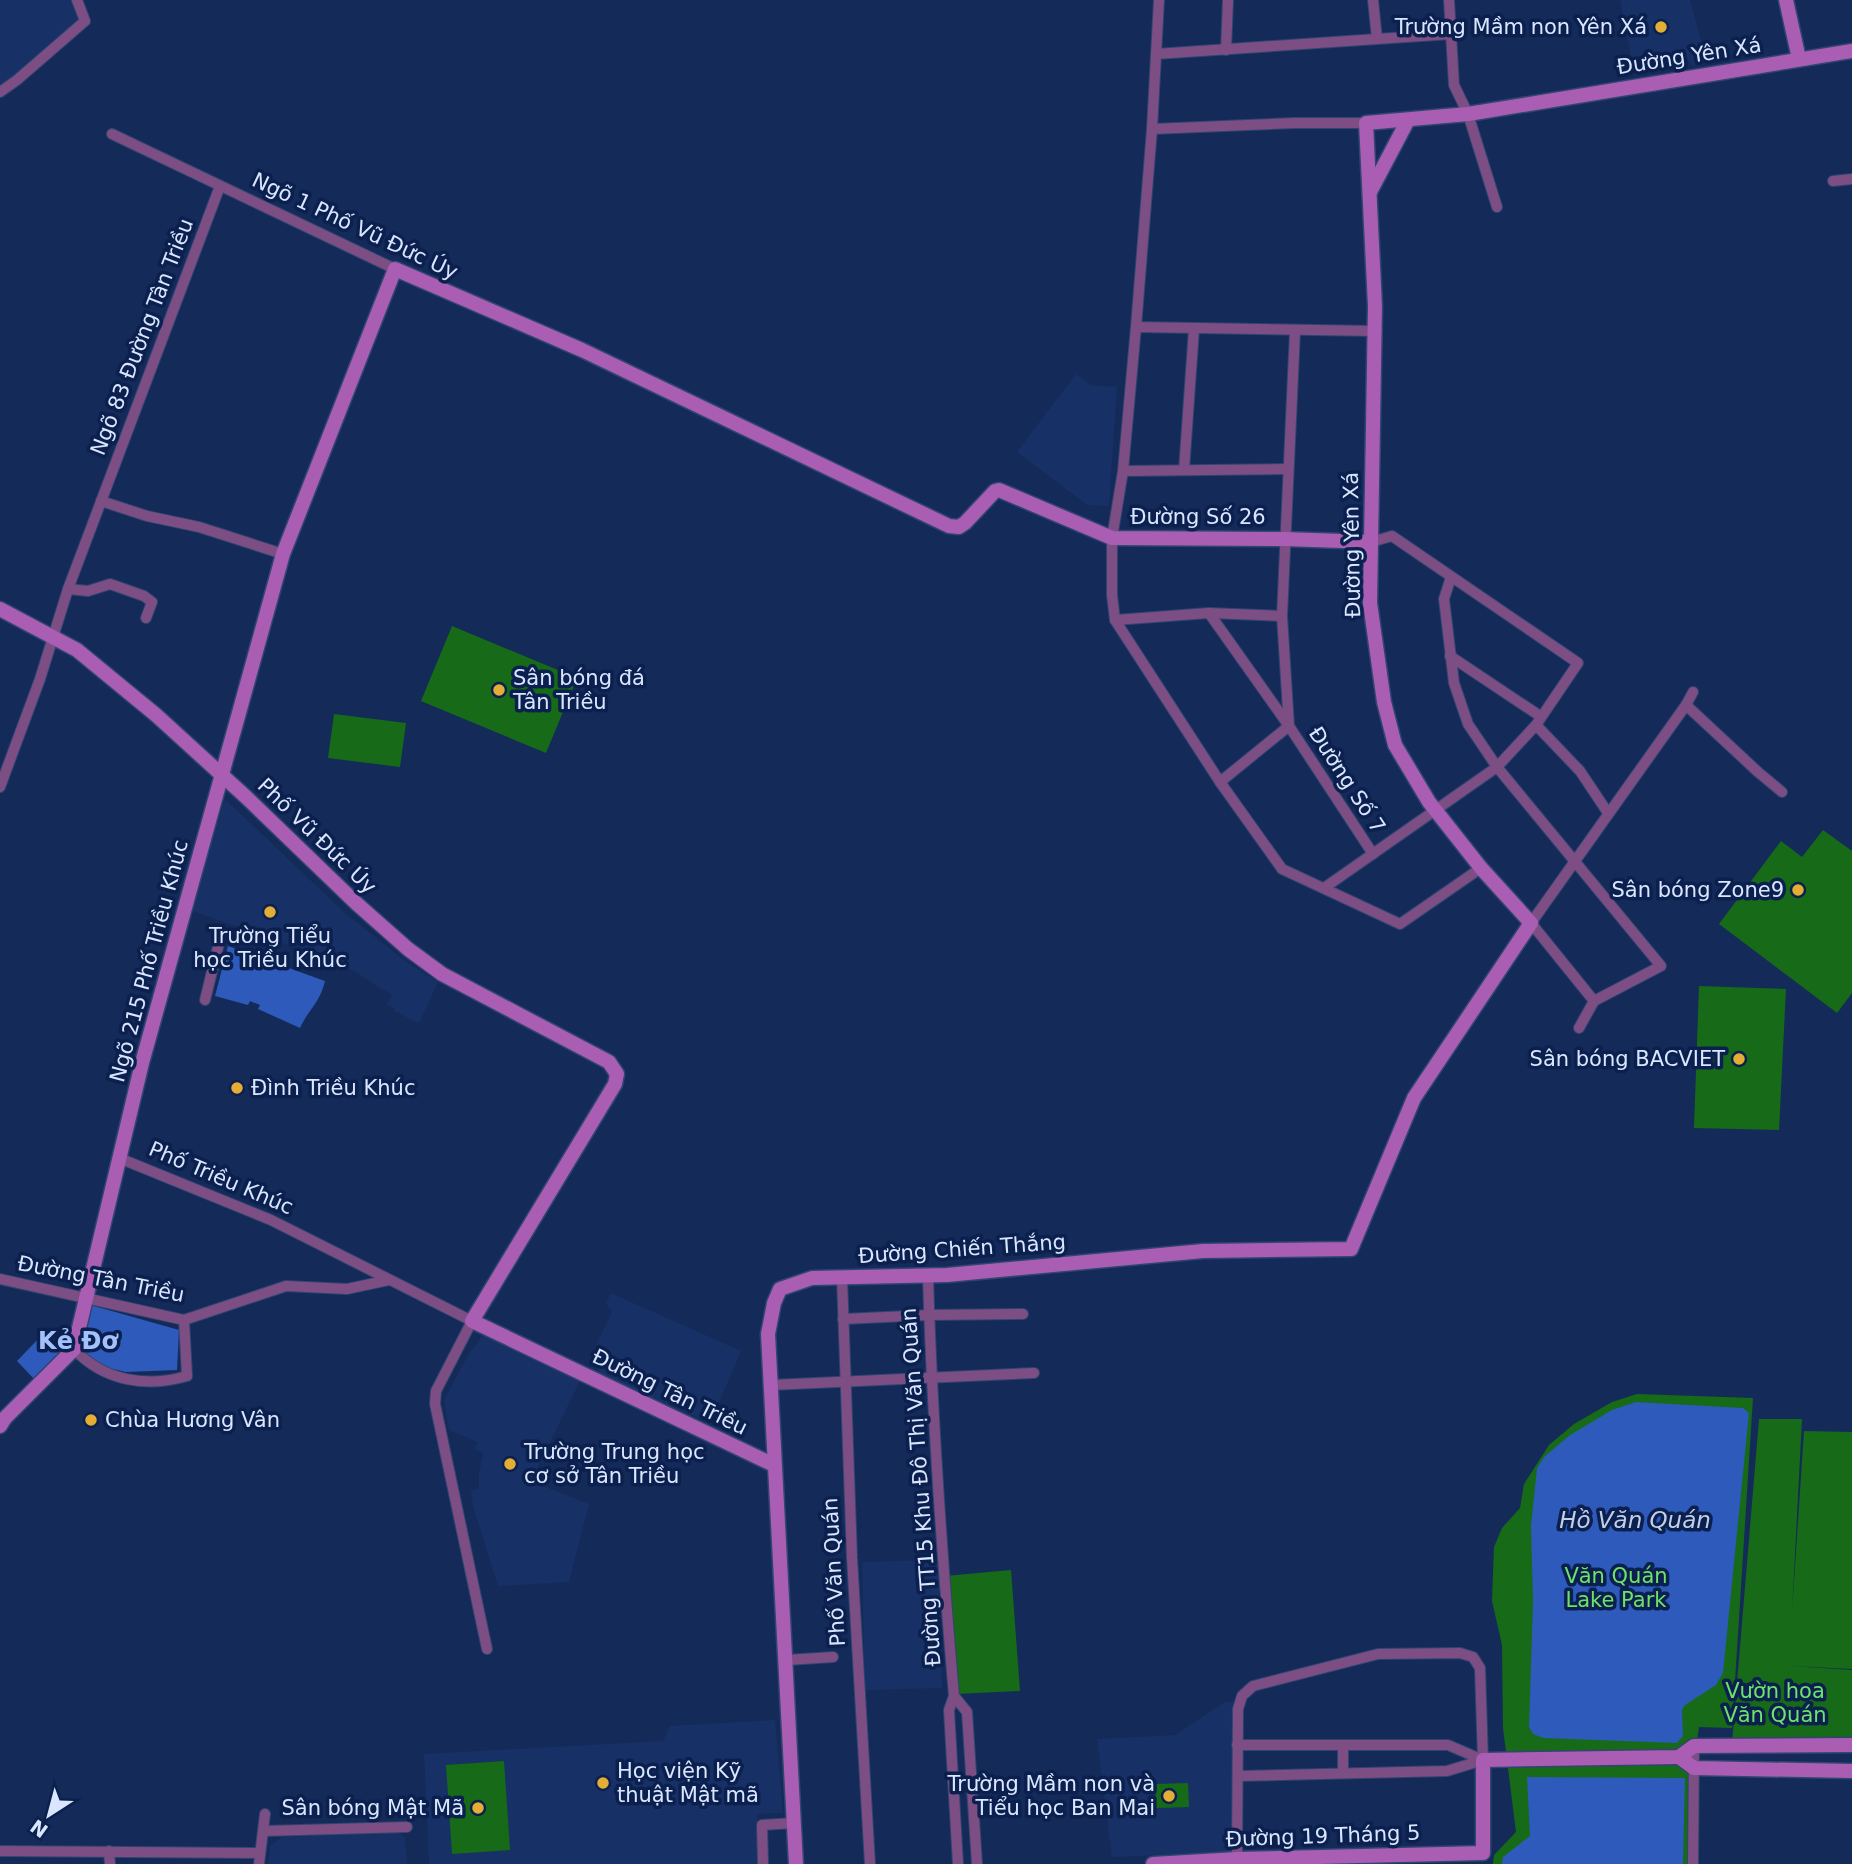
<svg xmlns="http://www.w3.org/2000/svg" width="1852" height="1864" font-family="'DejaVu Sans',sans-serif">
  <rect width="100%" height="100%" fill="#142b59"/>
  <g fill="#173166">
    <polygon points="0,0 76,0 85,21 0,93"/>
    <polygon points="1620,0 1690,0 1707,63 1694,66 1683,54 1665,59 1663,68 1635,76"/>
    <polygon points="1076,374 1090,385 1117,387 1109,506 1087,505 1017,452"/>
    <polygon points="225,799 346,914 409,964 438,982 419,1023 394,1011 395,1008 386,1005 392,995 350,969 320,956 190,910"/>
    <polygon points="611,1293 741,1351 710,1423 597,1373 607,1351 596,1345 612,1312 606,1303"/>
    <polygon points="483,1335 580,1381 531,1481 589,1504 569,1582 498,1586 473,1506 471,1490 479,1489 479,1474 483,1453 474,1449 477,1442 449,1430 444,1400 468,1355"/>
    <polygon points="938,1560 942,1688 865,1690 862,1562"/>
    <polygon points="1233,1701 1233,1852 1112,1857 1097,1739 1175,1735 1225,1702"/>
    <polygon points="775,1720 783,1813 757,1814 760,1864 429,1864 424,1754 663,1741 670,1726"/>
    <polygon points="397,1831 405,1838 407,1864 268,1864 270,1846 282,1837"/>
  </g>
  <g fill="#176a17">
    <polygon points="452,626 577,678 546,753 421,701"/>
    <polygon points="334,714 406,723 400,767 328,758"/>
    <polygon points="1823,830 1852,851 1852,993 1837,1013 1719,924 1781,841 1802,857"/>
    <polygon points="1699,986 1786,989 1779,1130 1694,1128"/>
    <polygon points="1637,1394 1753,1398 1732,1728 1699,1727 1692,1771 1692,1864 1493,1864 1494,1855 1516,1832 1503,1728 1502,1645 1492,1601 1494,1547 1502,1528 1520,1508 1524,1484 1549,1445 1574,1424 1612,1402"/>
    <polygon points="1759,1419 1802,1419 1792,1612 1804,1431 1852,1432 1852,1669 1789,1666 1852,1670 1852,1742 1732,1743"/>
    <polygon points="1011,1570 1020,1691 956,1694 945,1576"/>
    <polygon points="504,1761 510,1850 452,1854 446,1765"/>
    <polygon points="1188,1783 1189,1807 1156,1808 1155,1784"/>
  </g>
  <g fill="#2d5abb">
    <path d="M228 946 325 981C320 1003 308 1010 300 1028L258 1009 260 1005 250 1001 248 1005 215 996Z"/>
    <polygon points="87,1304 179,1330 177,1370 126,1372 100,1366 74,1350"/>
    <polygon points="43,1334 62,1353 36,1381 17,1361"/>
    <polygon points="1636,1402 1743,1408 1749,1413 1723,1673 1716,1685 1685,1705 1682,1710 1683,1736 1677,1743 1543,1738 1533,1734 1529,1727 1533,1602 1531,1526 1537,1468 1545,1456 1570,1435 1612,1410"/>
    <polygon points="1527,1777 1685,1778 1683,1864 1502,1864 1503,1857 1530,1836"/>
  </g>
  <g fill="none" stroke-linecap="round" stroke-linejoin="round">
    <defs>
      <g id="street">
        <polyline points="1159,0 1152,129 1136,327 1123,471 1112,538 1112,595 1115,620 1220,782 1282,869 1400,924 1481,868"/>
        <polyline points="1373,0 1377,39"/>
        <polyline points="1449,0 1454,85 1468,114 1497,207"/>
        <polyline points="1226,50 1228,0"/>
        <polyline points="1156,54 1451,34"/>
        <polyline points="0,92 17,80 85,21 77,0"/>
        <polyline points="1152,129 1294,123 1366,123"/>
        <polyline points="112,134 395,269"/>
        <polyline points="1833,181 1852,179"/>
        <polyline points="1136,327 1375,331"/>
        <polyline points="1184,470 1194,329"/>
        <polyline points="1123,471 1288,469"/>
        <polyline points="101,501 147,516 199,527 283,554"/>
        <path d="M1451 577 1444 599 1454 683 1468 724 1497 767 1661 966 1594 1001 1531 923C1583 851 1634 778 1686 705L1693 692"/>
        <polyline points="68,589 88,591 110,584 144,596 152,602 146,618"/>
        <polyline points="1209,613 1289,726 1373,854"/>
        <polyline points="1115,620 1209,613 1282,616"/>
        <polyline points="1450,656 1540,716"/>
        <polyline points="1686,705 1758,772 1782,792"/>
        <polyline points="1536,725 1580,771 1608,813"/>
        <polyline points="1289,726 1282,616 1295,331"/>
        <polyline points="1220,782 1289,726"/>
        <polyline points="0,787 40,679 68,589 220,186"/>
        <polyline points="1324,888 1497,767 1536,725 1578,663 1392,536 1371,542"/>
        <polyline points="205,1000 221,935"/>
        <polyline points="1579,1028 1594,1001"/>
        <polyline points="119,1158 271,1220 472,1321 436,1391 435,1404 487,1649"/>
        <path d="M928 1276C932 1416 942 1556 954 1696L949 1710 958 1864"/>
        <polyline points="842,1278 852,1558 870,1864"/>
        <polyline points="0,1279 184,1320 286,1286 347,1289 389,1280"/>
        <polyline points="843,1319 929,1315 1023,1314"/>
        <path d="M74 1349C104 1381 146 1388 187 1376L184 1320"/>
        <polyline points="771,1385 1034,1373"/>
        <polyline points="787,1660 833,1657"/>
        <polyline points="954,1696 967,1712 977,1864"/>
        <polyline points="1237,1745 1448,1745 1483,1760"/>
        <polyline points="1343,1745 1343,1773"/>
        <polyline points="1238,1776 1447,1771 1483,1760"/>
        <polyline points="264,1831 407,1827"/>
        <polyline points="0,1851 260,1853"/>
        <polyline points="109,1851 110,1864"/>
        <polyline points="1237,1859 1238,1709 1242,1696 1253,1686 1378,1654 1460,1653 1473,1657 1480,1668 1483,1760"/>
        <polyline points="259,1864 265,1814"/>
        <polyline points="763,1864 762,1825 794,1823"/>
        <polyline points="1693,1864 1694,1746"/>
      </g>
      <g id="secondary">
        <polyline points="1786,0 1799,59"/>
        <polyline points="1370,192 1408,120"/>
        <polyline points="0,609 77,650 156,715 246,797 356,903 408,949 442,974 609,1062 617,1074 615,1084 472,1321 774,1465"/>
        <polyline points="0,1426 5,1418 74,1349 142,1063 283,554 395,269 582,350 949,526 959,527 965,523 995,491 999,490 1112,538 1284,539 1371,542"/>
        <polyline points="1679,1757 1694,1768 1852,1771"/>
        <polyline points="796,1864 768,1334 774,1303 780,1289 812,1278 947,1275 1203,1251 1351,1249 1414,1098 1531,923 1481,868 1429,802 1395,745 1384,702 1370,603 1375,306 1366,123 1468,114 1852,51"/>
        <polyline points="1153,1864 1237,1859 1483,1853 1483,1760 1679,1757 1694,1746 1852,1745"/>
      </g>
    </defs>
    <use href="#street" stroke="#304570" stroke-width="12"/>
    <use href="#secondary" stroke="#304570" stroke-width="17"/>
    <use href="#street" stroke="#7d4e83" stroke-width="10"/>
    <use href="#secondary" stroke="#a95db3" stroke-width="14"/>
  </g>
  <g fill="#e4ae35" stroke="#0b204e" stroke-width="2.5">
    <circle cx="1661" cy="27" r="7"/>
    <circle cx="499" cy="690" r="7"/>
    <circle cx="1798" cy="890" r="7"/>
    <circle cx="270" cy="912" r="7"/>
    <circle cx="1739" cy="1059" r="7"/>
    <circle cx="237" cy="1088" r="7"/>
    <circle cx="91" cy="1420" r="7"/>
    <circle cx="510" cy="1464" r="7"/>
    <circle cx="603" cy="1783" r="7"/>
    <circle cx="1169" cy="1796" r="7"/>
    <circle cx="478" cy="1808" r="7"/>
  </g>
  <g text-anchor="middle" stroke-width="7" stroke-linejoin="round" paint-order="stroke">
    <g font-size="21" fill="#d9e6fe" stroke="#0b204e" text-anchor="end">
      <text x="1647" y="34">Trường Mầm non Yên Xá</text>
      <text x="513" y="685" text-anchor="start">Sân bóng đá<tspan x="513" dy="24">Tân Triều</tspan></text>
      <text x="1784" y="897">Sân bóng Zone9</text>
      <text x="270" y="943" text-anchor="middle">Trường Tiểu<tspan x="270" dy="24">học Triều Khúc</tspan></text>
      <text x="1725" y="1066">Sân bóng BACVIET</text>
      <text x="251" y="1095" text-anchor="start">Đình Triều Khúc</text>
      <text x="105" y="1427" text-anchor="start">Chùa Hương Vân</text>
      <text x="524" y="1459" text-anchor="start">Trường Trung học<tspan x="524" dy="24">cơ sở Tân Triều</tspan></text>
      <text x="617" y="1778" text-anchor="start">Học viện Kỹ<tspan x="617" dy="24">thuật Mật mã</tspan></text>
      <text x="1155" y="1791">Trường Mầm non và<tspan x="1155" dy="24">Tiểu học Ban Mai</tspan></text>
      <text x="464" y="1815">Sân bóng Mật Mã</text>
    </g>
    <g font-size="21" fill="#d9e6fe" stroke="#0b204e">
      <text transform="translate(1689 56) rotate(-9)" y="7">Đường Yên Xá</text>
      <text transform="translate(355 226) rotate(25)" y="7">Ngõ 1 Phố Vũ Đức Úy</text>
      <text transform="translate(142 337) rotate(-69)" y="7">Ngõ 83 Đường Tân Triều</text>
      <text x="1198" y="524">Đường Số 26</text>
      <text transform="translate(1352 545) rotate(-91)" y="7">Đường Yên Xá</text>
      <text transform="translate(1347 780) rotate(57)" y="7">Đường Số 7</text>
      <text transform="translate(317 836) rotate(44)" y="7">Phố Vũ Đức Úy</text>
      <text transform="translate(149 961) rotate(-75)" y="7">Ngõ 215 Phố Triều Khúc</text>
      <text transform="translate(221 1178) rotate(23)" y="7">Phố Triều Khúc</text>
      <text transform="translate(962 1249) rotate(-4)" y="7">Đường Chiến Thắng</text>
      <text transform="translate(101 1279) rotate(11)" y="7">Đường Tân Triều</text>
      <text transform="translate(670 1392) rotate(26)" y="7">Đường Tân Triều</text>
      <text transform="translate(921 1487) rotate(-94)" y="7">Đường TT15 Khu Đô Thị Văn Quán</text>
      <text transform="translate(834 1572) rotate(-93)" y="7">Phố Văn Quán</text>
      <text transform="translate(1323 1836) rotate(-2)" y="7">Đường 19 Tháng 5</text>
    </g>
    <g font-size="21" fill="#6ee169" stroke="#0b204e">
      <text x="1616" y="1583">Văn Quán<tspan x="1616" dy="24">Lake Park</tspan></text>
      <text x="1775" y="1698">Vườn hoa<tspan x="1775" dy="24">Văn Quán</tspan></text>
    </g>
    <g font-size="23" font-style="italic" fill="#c1cfe8" stroke="#0b204e">
      <text x="1635" y="1528">Hồ Văn Quán</text>
    </g>
    <g font-size="24" font-weight="bold" fill="#a3c1fb" stroke="#0b204e">
      <text x="78" y="1349">Kẻ Đơ</text>
    </g>
  </g>
  <g transform="translate(49 1815) rotate(216)" stroke="#0b204e" stroke-width="5" paint-order="stroke">
  <path d="M0-5L12 26L0 18L-12 26Z" fill="#d9e6fe"/>
  <text y="-10" font-size="19" font-weight="bold" text-anchor="middle" fill="#d9e6fe">N</text>
  </g>
</svg>
